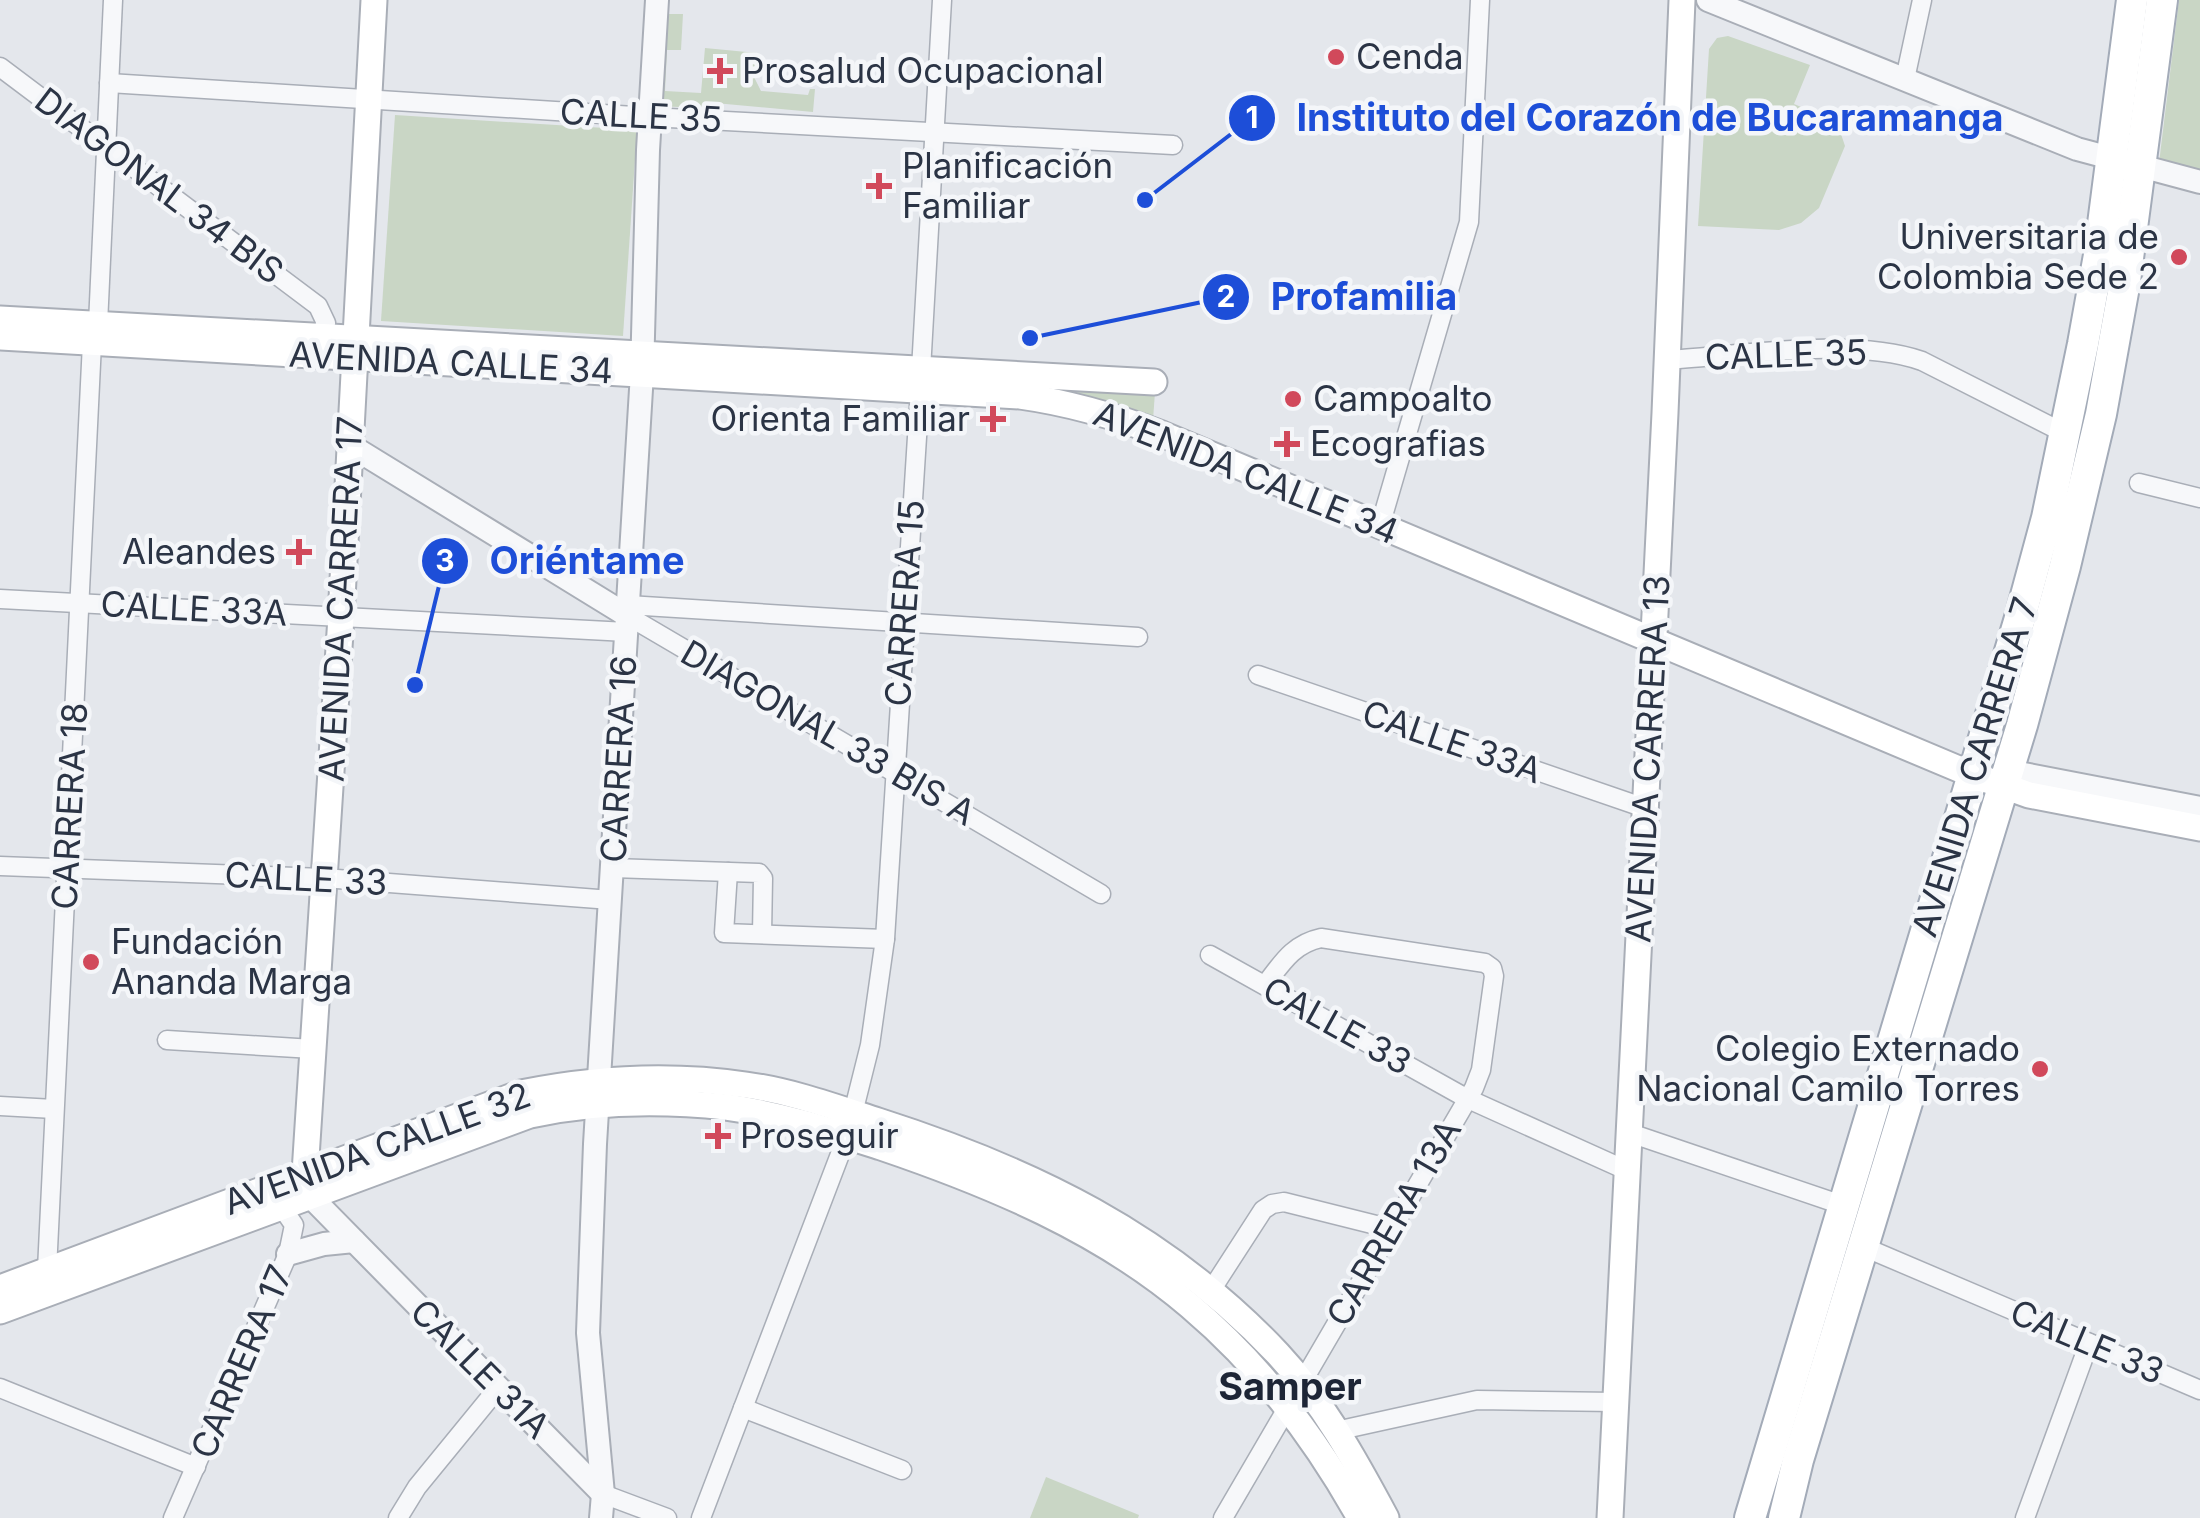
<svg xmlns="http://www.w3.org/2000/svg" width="2200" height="1518" font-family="Inter,sans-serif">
  <rect width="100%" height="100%" fill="#e4e7ec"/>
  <g fill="#c9d6c5">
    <polygon points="2179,0 2200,0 2200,170 2159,163"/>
    <polygon points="659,14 683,14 681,50 667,50 665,91 701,93 705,48 757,53 754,77 761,91 808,95 810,89 815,89 813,112 704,102 703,108 655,106"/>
    <polygon points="1728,36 1810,65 1794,104 1837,122 1845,146 1819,208 1801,223 1779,230 1698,226 1709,49 1717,38"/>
    <polygon points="395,115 637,130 623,336 381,321"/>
    <polygon points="665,371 1155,392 1153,420"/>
    <polygon points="1046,1477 1139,1515 1138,1518 1030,1518"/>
  </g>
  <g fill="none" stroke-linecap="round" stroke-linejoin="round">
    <defs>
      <g id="minor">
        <polyline points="0,67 318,306 326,323 319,338"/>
        <polyline points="1905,79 1922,0"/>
        <polyline points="109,83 650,117 1173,145"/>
        <polyline points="98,324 113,0"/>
        <path d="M1668 360C1742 355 1853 337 1922 361L2066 434"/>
        <polyline points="921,370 942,0"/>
        <polyline points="2139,483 2200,498"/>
        <polyline points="1380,526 1469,222 1480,0"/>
        <polyline points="0,599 627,632"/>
        <polyline points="628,605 1138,637"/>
        <polyline points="628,616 1101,894"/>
        <polyline points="1258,675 1645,808"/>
        <polyline points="0,866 324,878 611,900"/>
        <polyline points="613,868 759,873 763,878 762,934"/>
        <polyline points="728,872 724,933 885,939"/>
        <polyline points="1210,955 1466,1098 1628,1171"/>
        <polyline points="167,1040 313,1049"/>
        <polyline points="0,1106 54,1109"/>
        <polyline points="853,1113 870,1045 885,939 920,390"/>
        <polyline points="1630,1133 1845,1206"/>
        <polyline points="1864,1247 2200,1390"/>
        <polyline points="47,1270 92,343"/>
        <polyline points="1210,1292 1263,1210 1272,1204 1284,1202 1392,1229"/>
        <polyline points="0,1388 196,1467"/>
        <polyline points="743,1408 902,1470"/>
        <polyline points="1336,1431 1477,1400 1615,1402"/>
        <polyline points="603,1494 667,1518"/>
        <polyline points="173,1518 288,1254 294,1225 281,1206"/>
        <polyline points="398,1518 417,1487 498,1388"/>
        <polyline points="701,1518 847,1136"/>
        <path d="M1223 1518 1474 1088 1481 1070 1494 976 1492 968 1485 963 1321 938C1293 944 1282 963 1265 985"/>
        <polyline points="2025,1518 2089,1343"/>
      </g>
      <g id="tertiary">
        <polyline points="1708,0 2077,149 2200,182"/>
        <polyline points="351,446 628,616"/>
        <polyline points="2008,771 2200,808"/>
        <polyline points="309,1195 603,1494"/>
        <polyline points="288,1254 324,1244 354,1241"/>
        <polyline points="601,1518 603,1494 588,1333 595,1144 642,373 648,150 657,0"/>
      </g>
      <g id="secondary">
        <polyline points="0,319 1154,382"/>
        <path d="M0 337 1020 396C1070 403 1115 416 1162 434L1973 775 2029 795 2200 828"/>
        <polyline points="308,1187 305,1173 341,617 374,0"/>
        <path d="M0 1288 521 1093C595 1078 671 1074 746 1085 791 1091 835 1107 878 1121 1031 1170 1166 1235 1278 1354 1323 1402 1355 1460 1386 1518"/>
        <path d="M0 1311 530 1115C594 1101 661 1100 726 1107 779 1114 831 1131 881 1147 990 1184 1101 1230 1190 1306 1261 1366 1315 1437 1360 1518"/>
        <polyline points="1610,1518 1665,413 1682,0"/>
      </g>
      <g id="primary">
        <polyline points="1750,1518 2020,618 2047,518 2083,344 2099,255 2132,0"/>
        <polyline points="1784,1518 1798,1460 2022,725 2065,566 2101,414 2125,281 2162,0"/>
      </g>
    </defs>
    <use href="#minor" stroke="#a9aeb7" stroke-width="21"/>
    <use href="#tertiary" stroke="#a9aeb7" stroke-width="26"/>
    <use href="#secondary" stroke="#a9aeb7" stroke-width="29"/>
    <use href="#primary" stroke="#a3abb8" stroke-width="34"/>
    <use href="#minor" stroke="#f7f8fa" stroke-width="18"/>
    <use href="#tertiary" stroke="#f7f8fa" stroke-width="22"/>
    <use href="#secondary" stroke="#fff" stroke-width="25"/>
    <use href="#primary" stroke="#fff" stroke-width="30"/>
  </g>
  <g fill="#d1495b" stroke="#f4f6f9" stroke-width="4">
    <circle cx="1336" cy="57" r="10"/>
    <path d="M715 56h10v10h10v10h-10v10h-10v-10h-10v-10h10z"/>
    <path d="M874 171h10v10h10v10h-10v10h-10v-10h-10v-10h10z"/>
    <circle cx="2179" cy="257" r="10"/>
    <circle cx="1293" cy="399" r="10"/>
    <path d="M988 404h10v10h10v10h-10v10h-10v-10h-10v-10h10z"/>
    <path d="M1282 429h10v10h10v10h-10v10h-10v-10h-10v-10h10z"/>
    <path d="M294 537h10v10h10v10h-10v10h-10v-10h-10v-10h10z"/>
    <circle cx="91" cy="962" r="10"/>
    <circle cx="2040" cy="1069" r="10"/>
    <path d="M713 1121h10v10h10v10h-10v10h-10v-10h-10v-10h10z"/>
  </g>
  <g text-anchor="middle" stroke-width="9" stroke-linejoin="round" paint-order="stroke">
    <g font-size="35" fill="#2b3445" stroke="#f4f6f9" text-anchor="start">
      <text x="1356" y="69">Cenda</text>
      <text x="742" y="83">Prosalud Ocupacional</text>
      <text x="902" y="178">Planificación<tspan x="902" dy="40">Familiar</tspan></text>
      <text x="2159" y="249" text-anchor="end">Universitaria de<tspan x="2159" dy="40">Colombia Sede 2</tspan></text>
      <text x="1313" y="411">Campoalto</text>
      <text x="970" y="431" text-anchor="end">Orienta Familiar</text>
      <text x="1310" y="456">Ecografias</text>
      <text x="276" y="564" text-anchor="end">Aleandes</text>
      <text x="111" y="954">Fundación<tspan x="111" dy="40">Ananda Marga</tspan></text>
      <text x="2020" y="1061" text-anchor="end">Colegio Externado<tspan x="2020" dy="40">Nacional Camilo Torres</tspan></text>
      <text x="740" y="1148">Proseguir</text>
    </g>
    <g font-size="35" fill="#2b3445" stroke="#f4f6f9">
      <text transform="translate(641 116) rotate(3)" y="12">CALLE 35</text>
      <text transform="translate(159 186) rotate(37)" y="12">DIAGONAL 34 BIS</text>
      <text transform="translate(1786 355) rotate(-2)" y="12">CALLE 35</text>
      <text transform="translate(451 363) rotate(3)" y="12">AVENIDA CALLE 34</text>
      <text transform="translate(1246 473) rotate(22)" y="12">AVENIDA CALLE 34</text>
      <text transform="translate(341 599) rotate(-87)" y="12">AVENIDA CARRERA 17</text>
      <text transform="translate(905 603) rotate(-86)" y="12">CARRERA 15</text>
      <text transform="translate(194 609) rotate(3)" y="12">CALLE 33A</text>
      <text transform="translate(828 733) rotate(30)" y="12">DIAGONAL 33 BIS A</text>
      <text transform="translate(1452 742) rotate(19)" y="12">CALLE 33A</text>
      <text transform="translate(619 759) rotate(-87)" y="12">CARRERA 16</text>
      <text transform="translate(1648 759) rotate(-87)" y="12">AVENIDA CARRERA 13</text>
      <text transform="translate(1975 767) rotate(-73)" y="12">AVENIDA CARRERA 7</text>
      <text transform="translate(70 806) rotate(-87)" y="12">CARRERA 18</text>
      <text transform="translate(306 879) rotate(3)" y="12">CALLE 33</text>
      <text transform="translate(1337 1026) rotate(29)" y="12">CALLE 33</text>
      <text transform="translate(377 1149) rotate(-20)" y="12">AVENIDA CALLE 32</text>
      <text transform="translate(1394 1223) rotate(-60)" y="12">CARRERA 13A</text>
      <text transform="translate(2087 1342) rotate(23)" y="12">CALLE 33</text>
      <text transform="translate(242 1362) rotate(-67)" y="12">CARRERA 17</text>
      <text transform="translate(480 1369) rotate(45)" y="12">CALLE 31A</text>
    </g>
    <g font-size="38" font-weight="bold" fill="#1d2536" stroke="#f4f6f9">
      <text x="1290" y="1400">Samper</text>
    </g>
  </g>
  <path fill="none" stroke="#1d4ed8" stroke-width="4" d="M1145 200L1252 118M1030 338L1226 297M415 685L445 561"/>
  <g fill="#1d4ed8" stroke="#f4f6f9" stroke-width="4">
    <circle cx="1145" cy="200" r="10"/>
    <circle cx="1030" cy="338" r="10"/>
    <circle cx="415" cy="685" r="10"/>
    <circle cx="1252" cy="118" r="25"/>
    <circle cx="1226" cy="297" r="25"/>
    <circle cx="445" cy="561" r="25"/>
  </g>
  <g font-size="30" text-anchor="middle" font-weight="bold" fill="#fff">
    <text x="1252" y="128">1</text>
    <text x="1226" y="307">2</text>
    <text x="445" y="571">3</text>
  </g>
  <g font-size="38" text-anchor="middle" font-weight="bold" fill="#1d4ed8" stroke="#f4f6f9" stroke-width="9" stroke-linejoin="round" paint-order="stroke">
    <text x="1650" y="131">Instituto del Corazón de Bucaramanga</text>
    <text x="1364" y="310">Profamilia</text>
    <text x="587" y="574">Oriéntame</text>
  </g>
</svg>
